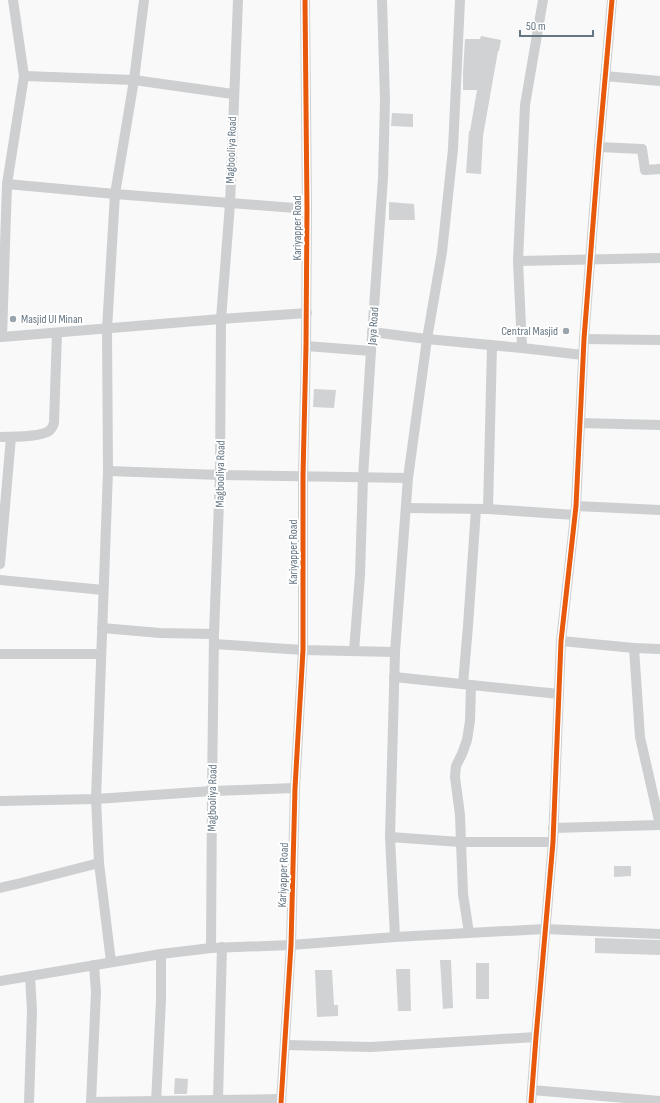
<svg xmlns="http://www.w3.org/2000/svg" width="660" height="1103" font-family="'Sofia Sans Condensed',sans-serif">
  <rect width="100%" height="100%" fill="#f9f9f9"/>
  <g fill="#d0d2d3">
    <polygon points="481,36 501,40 499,51 498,51 483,136 481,174 466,173 469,131 470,131 477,90 463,90 463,72 465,39 480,39"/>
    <polygon points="392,113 413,114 413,127 391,126"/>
    <polygon points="389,202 414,204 415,220 389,220"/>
    <polygon points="314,389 336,390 334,408 313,407"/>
    <polygon points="614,866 631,866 631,876 614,877"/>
    <polygon points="595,938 660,940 660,955 595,953"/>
    <polygon points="440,960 451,960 453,1008 443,1009"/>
    <rect x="476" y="963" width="13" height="36"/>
    <polygon points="396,969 410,969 411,1011 398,1011"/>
    <polygon points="315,970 332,970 334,1005 338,1005 338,1016 317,1017"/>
    <polygon points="175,1078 188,1079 187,1094 174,1094"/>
  </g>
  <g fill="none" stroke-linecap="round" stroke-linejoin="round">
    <g stroke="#cecfd0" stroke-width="10">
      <polyline points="24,76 134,80 233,94"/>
      <polyline points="605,76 660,81"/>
      <polyline points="599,147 642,149 645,170 660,169"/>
      <polyline points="7,184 115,194 307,209"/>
      <polyline points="518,261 660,258"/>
      <polyline points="372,332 427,339 522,348 583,355"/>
      <polyline points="0,337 2,337 7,184 24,76 13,0"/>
      <polyline points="2,337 221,319 307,313"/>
      <polyline points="584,339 660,340"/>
      <polyline points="306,346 371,351"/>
      <polyline points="522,348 518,261 525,105 543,0"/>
      <polyline points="580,423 660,425"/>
      <path d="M0 437C12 437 40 437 49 431 52 429 53 426 54 423L57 333"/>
      <polyline points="108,471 220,475 408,478"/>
      <polyline points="576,506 660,510"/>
      <polyline points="406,508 488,509 492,346"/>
      <polyline points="488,509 575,515"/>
      <polyline points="0,564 11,437"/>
      <polyline points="0,580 103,590"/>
      <polyline points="102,628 160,633 214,634"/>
      <polyline points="561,641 634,648 660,649"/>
      <polyline points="214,644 303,650 395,652"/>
      <polyline points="634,648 640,737 660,825"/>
      <polyline points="354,651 360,575 363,477 371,351 383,178 385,100 382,0"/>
      <polyline points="0,654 101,654"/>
      <polyline points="394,677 559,694"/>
      <polyline points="463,684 468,626 476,509"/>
      <polyline points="0,801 96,799 212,791 295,788"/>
      <polyline points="553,828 660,825"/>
      <polyline points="390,837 460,842 553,842"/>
      <polyline points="0,888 21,883 99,863"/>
      <polyline points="469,933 463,894 460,815 455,777 456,766 462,754 467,740 470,721 471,685"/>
      <polyline points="395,937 390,837 395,652 408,478 427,339 442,252 453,149 460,0"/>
      <polyline points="222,947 218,1100 281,1099"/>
      <polyline points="211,948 212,791 214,634 220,475 221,319 230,204 238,0"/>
      <polyline points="111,962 99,863 96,799 108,471 107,329 115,194 134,80 144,0"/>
      <polyline points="94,965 96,992 91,1102 218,1100 218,1103"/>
      <polyline points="0,981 161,954 211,948 291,945 395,937 545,929 660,934"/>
      <polyline points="285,1045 371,1047 536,1037"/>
      <polyline points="532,1090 660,1101"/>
      <polyline points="29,1103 32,1011 30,976"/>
      <polyline points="156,1103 161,1000 161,954"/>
      <polyline points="281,1103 291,945 295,788 303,650 303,476 306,346 307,209 305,0"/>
      <polyline points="531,1103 536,1037 553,842 561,641 576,506 584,339 599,147 612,0"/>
    </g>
    <defs>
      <g id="cycleway">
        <polyline points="281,1103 291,945 295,788 303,650 303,476 306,346 307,209 305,0"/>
        <polyline points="531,1103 536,1037 553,842 561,641 576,506 584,339 599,147 612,0"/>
      </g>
    </defs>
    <use href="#cycleway" stroke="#fff" stroke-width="8"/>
    <use href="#cycleway" stroke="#e8590c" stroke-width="5"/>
  </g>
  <g fill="#99a4ac" stroke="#fff" stroke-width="1.5">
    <circle cx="13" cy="319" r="4"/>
    <circle cx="566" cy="331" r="4"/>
  </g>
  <g text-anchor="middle" stroke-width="4" stroke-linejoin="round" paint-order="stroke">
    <g font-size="12" fill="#657683" stroke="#fff">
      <text transform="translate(231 150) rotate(-88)" y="4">Magbooliya Road</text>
      <text transform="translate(297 228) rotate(-90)" y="4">Kariyapper Road</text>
      <text transform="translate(373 326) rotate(-86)" y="4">Jaya Road</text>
      <text transform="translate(220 474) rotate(-89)" y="4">Magbooliya Road</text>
      <text transform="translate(293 552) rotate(-90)" y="4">Kariyapper Road</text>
      <text transform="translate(212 798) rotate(-89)" y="4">Magbooliya Road</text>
      <text transform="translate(283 875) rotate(-88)" y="4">Kariyapper Road</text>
    </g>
    <g font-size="12" fill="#657683" stroke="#fff" text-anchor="start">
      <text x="21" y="323">Masjid Ul Minan</text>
      <text x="558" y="335" text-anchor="end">Central Masjid</text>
    </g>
  </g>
  <path d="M520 30v6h73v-6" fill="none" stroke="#657683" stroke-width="2"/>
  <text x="526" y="30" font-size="12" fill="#657683" stroke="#ffffff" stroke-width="3" paint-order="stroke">50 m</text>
</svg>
